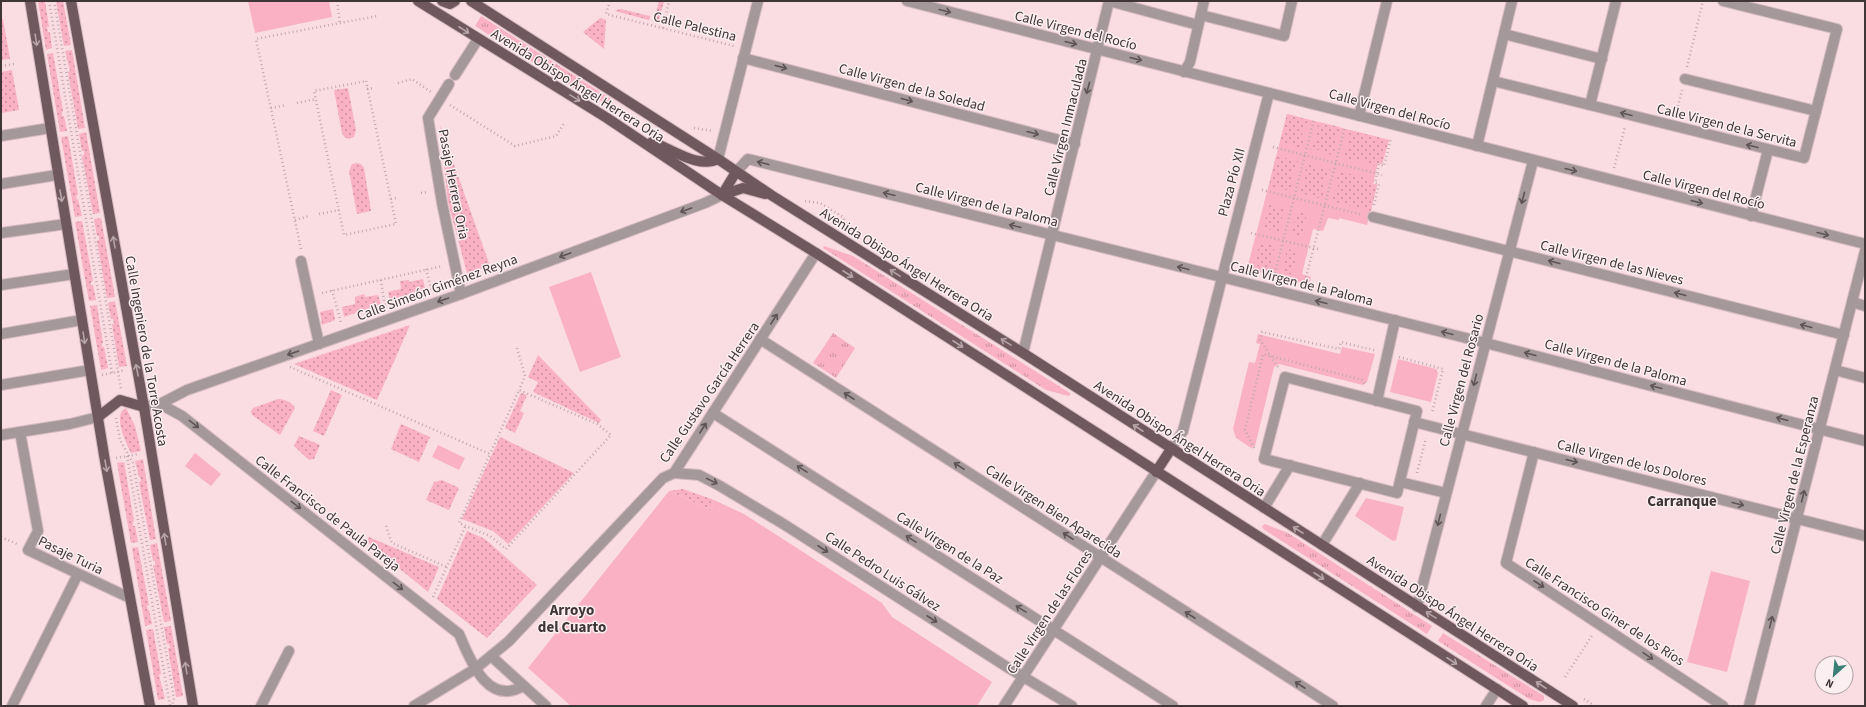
<svg xmlns="http://www.w3.org/2000/svg" width="1866" height="707" font-family="'Source Sans 3',sans-serif">
  <defs>
    <pattern id="grass-tufts" width="24" height="20" patternUnits="userSpaceOnUse"><rect width="24" height="20" fill="#f9b1c3"/><path d="M3 7l-1-3M5 7V3M7 7l1-3M15 17l-1-3M17 17v-4M19 17l1-3" fill="none" stroke="#cb919f"/></pattern>
    <pattern id="garden-dots" width="8" height="8" patternUnits="userSpaceOnUse"><rect width="8" height="8" fill="#f9b1c3"/><path d="M2 2h.1M6 6h.1" fill="none" stroke="#cb919f" stroke-width="1.8" stroke-linecap="round"/></pattern>
  </defs>
  <rect width="100%" height="100%" fill="#fadce3"/>
  <g fill="url(#grass-tufts)">
    <polygon points="481,16 611,99 609,103 590,98 475,26"/>
    <polygon points="824,246 853,256 1070,393 1070,395 1068,396 1046,390 823,248"/>
    <polygon points="833,333 855,348 836,378 813,363"/>
    <polygon points="1265,524 1288,533 1432,626 1427,634 1263,529 1262,526"/>
    <polygon points="1443,633 1544,696 1544,700 1540,702 1529,699 1438,641"/>
  </g>
  <g fill="#f9b1c3">
    <polygon points="248,1 329,1 332,17 255,33"/>
    <polygon points="1287,114 1389,140 1382,164 1378,163 1373,184 1377,185 1367,225 1339,218 1339,220 1328,218 1323,231 1313,229 1302,274 1311,277 1309,285 1247,269"/>
    <polygon points="591,272 621,357 580,372 549,287"/>
    <polygon points="1258,334 1340,354 1342,347 1375,354 1367,382 1363,385 1279,364 1274,367 1255,446 1251,448 1236,438 1233,429 1249,362 1255,363 1260,344 1256,343"/>
    <polygon points="1398,359 1436,369 1438,373 1431,402 1390,392"/>
    <polygon points="438,445 465,458 459,470 432,457"/>
    <polygon points="195,453 221,474 211,486 185,466"/>
    <polygon points="669,491 711,510 714,500 744,514 882,603 892,617 992,682 977,706 571,706 528,668"/>
    <polygon points="1366,498 1404,507 1396,540 1393,541 1355,516"/>
    <polygon points="1711,571 1750,581 1727,672 1687,662"/>
  </g>
  <g fill="url(#garden-dots)">
    <polygon points="38,1 45,1 49,27 47,27 48,32 50,32 52,48 46,50"/>
    <polygon points="56,1 63,1 71,45 64,46"/>
    <polygon points="659,1 664,1 658,23 654,21"/>
    <polygon points="620,9 650,16 649,20 615,11"/>
    <polygon points="600,18 606,20 604,49 583,32"/>
    <polygon points="1,19 3,19 10,59 1,60"/>
    <polygon points="72,50 85,128 78,129 68,72 70,71 65,51"/>
    <polygon points="53,53 63,111 62,112 62,116 64,116 67,131 60,132 47,54"/>
    <polygon points="12,70 19,110 1,113 1,72"/>
    <polygon points="348,88 356,130 354,137 349,139 344,137 342,133 334,90"/>
    <polygon points="1287,114 1309,120 1306,128 1302,133 1304,138 1301,148 1280,142"/>
    <polygon points="1318,122 1340,127 1338,136 1335,141 1336,145 1333,156 1322,150 1310,150 1313,141 1317,136"/>
    <polygon points="440,125 490,266 467,273 448,202"/>
    <polygon points="1350,130 1389,140 1382,164 1378,163 1377,166 1367,164 1361,159 1353,160 1343,158 1345,149 1349,144 1348,138"/>
    <polygon points="86,132 100,213 93,214 82,156 84,155 84,151 82,151 79,134"/>
    <polygon points="68,136 78,195 76,196 77,200 78,199 82,216 75,217 61,137"/>
    <polygon points="1276,156 1298,161 1296,170 1291,176 1293,182 1290,191 1269,186"/>
    <polygon points="357,163 361,164 364,168 371,211 357,214 349,171 352,164"/>
    <polygon points="1307,163 1317,168 1324,167 1330,169 1327,178 1324,183 1325,189 1322,199 1300,193 1302,184 1305,179 1305,173"/>
    <polygon points="1339,171 1350,174 1356,178 1363,177 1374,180 1373,184 1377,185 1371,211 1332,201 1334,191 1338,187 1337,180"/>
    <polygon points="1269,205 1284,209 1279,232 1263,228"/>
    <polygon points="1297,212 1307,214 1301,238 1291,235"/>
    <polygon points="101,218 115,297 107,298 97,241 99,240 99,236 97,236 94,219"/>
    <polygon points="82,221 93,281 91,282 91,285 93,285 96,300 89,301 75,222"/>
    <polygon points="1260,242 1275,246 1270,269 1254,265"/>
    <polygon points="1287,249 1297,251 1292,275 1282,272"/>
    <polygon points="423,279 425,288 390,301 388,292 401,289 400,281 409,280 409,282"/>
    <polygon points="364,294 365,297 378,295 381,304 344,317 342,307 355,304 355,297"/>
    <polygon points="115,301 127,366 119,367 112,324 114,324 113,319 111,319 108,303"/>
    <polygon points="97,305 103,343 102,343 102,347 104,347 108,368 101,370 90,306"/>
    <polygon points="333,309 335,320 322,325 320,312"/>
    <polygon points="410,325 377,400 294,364"/>
    <polygon points="538,355 601,420 599,423 533,392 538,382 528,377"/>
    <polygon points="331,390 342,395 324,436 313,431"/>
    <polygon points="521,393 527,395 520,411 524,413 515,433 505,428"/>
    <path d="M278 399C283 399 292 402 295 408L280 435 252 415 251 411 253 408Z"/>
    <path d="M126 408 135 426 141 451 131 453C126 443 112 414 126 408Z"/>
    <polygon points="401,424 430,437 419,462 391,449"/>
    <polygon points="299,436 320,445 314,459 309,460 294,446"/>
    <polygon points="500,437 574,473 508,544 493,531 462,519"/>
    <polygon points="143,459 156,539 150,540 139,482 141,481 140,477 139,477 135,461"/>
    <polygon points="124,462 134,521 133,522 133,526 135,526 138,542 131,543 117,463"/>
    <polygon points="442,480 459,488 449,510 426,500 434,482"/>
    <polygon points="683,489 714,500 711,510 669,491"/>
    <polygon points="467,531 485,539 537,585 487,638 437,599"/>
    <polygon points="369,537 439,567 428,592 366,541"/>
    <polygon points="157,543 171,621 164,622 153,565 155,565 155,561 153,561 150,545"/>
    <polygon points="138,547 149,605 147,606 148,610 149,610 152,624 145,626 132,548"/>
    <polygon points="171,626 183,696 176,697 168,648 170,648 169,644 167,644 164,627"/>
    <polygon points="153,629 161,674 159,675 165,699 158,700 146,630"/>
  </g>
  <g fill="none" stroke-linecap="round" stroke-linejoin="round">
    <defs>
      <g id="minor">
        <polyline points="907,1 1865,244"/>
        <polyline points="1109,1 1198,25"/>
        <polyline points="1201,15 1284,36 1292,1"/>
        <polyline points="1504,34 1602,59"/>
        <polyline points="743,58 1075,144"/>
        <polyline points="1184,72 1190,62 1204,1"/>
        <polyline points="455,75 478,39"/>
        <polyline points="1685,79 1816,111"/>
        <polyline points="1493,81 1804,158 1837,29 1723,1"/>
        <polyline points="449,84 428,118 442,203 461,294"/>
        <polyline points="1590,105 1616,1"/>
        <polyline points="1359,116 1387,1"/>
        <polyline points="1,136 50,128"/>
        <polyline points="1477,146 1512,1"/>
        <polyline points="718,159 758,1"/>
        <polyline points="736,172 748,159 1470,339 1865,441"/>
        <polyline points="1,184 57,175"/>
        <polyline points="1751,216 1768,150"/>
        <polyline points="1373,217 1844,335"/>
        <polyline points="1,233 66,224"/>
        <polyline points="301,261 319,344"/>
        <polyline points="1,285 74,274"/>
        <polyline points="1852,302 1865,306"/>
        <polyline points="1,334 82,320"/>
        <polyline points="760,339 1333,706"/>
        <polyline points="1023,353 1109,1"/>
        <polyline points="1835,370 1865,378"/>
        <polygon points="1285,377 1417,411 1397,493 1264,459"/>
        <polyline points="1,385 90,370"/>
        <polyline points="1377,401 1395,320"/>
        <polyline points="160,404 187,390 461,294 705,203 722,195"/>
        <path d="M144 407 160 404 182 416 459 634C470 659 487 707 523 686"/>
        <polyline points="713,413 1173,706"/>
        <polyline points="1414,422 1865,536"/>
        <polyline points="20,432 38,531 28,550 130,598"/>
        <polyline points="1,435 70,424 98,417"/>
        <polyline points="1171,449 1183,431 1269,93"/>
        <polyline points="1534,452 1506,563 1723,706"/>
        <polyline points="674,473 699,475 720,486 785,525 1007,667 1072,706"/>
        <polyline points="1400,482 1446,493"/>
        <polyline points="1264,508 1290,465"/>
        <polyline points="1322,545 1360,483"/>
        <polyline points="1417,607 1533,161"/>
        <polyline points="491,656 546,706"/>
        <polyline points="12,706 78,574"/>
        <polyline points="261,706 289,651"/>
        <polyline points="414,706 475,669 509,641 663,478 674,473 816,253"/>
        <polyline points="1004,706 1156,472"/>
        <polyline points="1486,706 1497,689"/>
        <polyline points="1749,706 1865,251"/>
      </g>
      <g id="major">
        <polyline points="30,1 105,461 150,706"/>
        <polyline points="71,1 144,407 193,706"/>
        <polyline points="418,1 607,118 722,195 816,253 1523,706"/>
        <polyline points="442,1 450,4 455,1"/>
        <polyline points="471,1 718,159 771,195 1023,353 1573,706"/>
        <path d="M652 142C672 149 698 169 718 159"/>
        <polyline points="722,195 743,188 765,194"/>
        <polyline points="722,195 736,172"/>
        <polyline points="98,417 120,400 144,407"/>
        <polyline points="1156,472 1171,449"/>
      </g>
    </defs>
    <use href="#minor" stroke="#d5bbc1" stroke-width="12"/>
    <use href="#major" stroke="#d5bbc1" stroke-width="12"/>
    <g stroke="#c1a9af" stroke-width="2.5" stroke-dasharray="1 3" stroke-linecap="butt">
      <polyline points="49,1 112,373"/>
      <polyline points="54,1 121,389"/>
      <polyline points="337,1 340,23"/>
      <polyline points="610,1 606,14 734,46"/>
      <polyline points="663,28 669,1"/>
      <polyline points="1,66 14,64"/>
      <polyline points="1687,67 1703,1"/>
      <polygon points="366,81 396,224 344,235 314,91"/>
      <polyline points="398,83 412,79 431,92"/>
      <polyline points="367,89 374,88"/>
      <polyline points="297,103 316,99"/>
      <polyline points="450,105 515,146 556,136 565,122"/>
      <polyline points="271,108 286,105"/>
      <polyline points="1676,114 1682,90"/>
      <polyline points="694,128 713,131"/>
      <polyline points="1273,147 1382,175"/>
      <polyline points="1614,168 1625,127"/>
      <polyline points="1262,190 1363,215"/>
      <polyline points="421,193 428,192"/>
      <polyline points="391,199 396,198"/>
      <polyline points="805,201 820,203 843,217 847,227"/>
      <polyline points="1374,205 1379,184 1375,183 1379,164 1384,166 1391,138"/>
      <polyline points="319,214 339,210"/>
      <polyline points="295,220 309,216"/>
      <polyline points="1251,233 1318,249"/>
      <polyline points="301,249 256,39 377,16"/>
      <polyline points="426,269 432,292"/>
      <polyline points="1274,277 1314,119"/>
      <polyline points="381,280 385,307"/>
      <polyline points="1304,285 1345,127"/>
      <polyline points="332,290 341,323"/>
      <polyline points="322,293 443,266"/>
      <polyline points="517,348 525,376 519,390"/>
      <polyline points="1399,357 1443,369 1432,413"/>
      <polyline points="290,367 490,454 459,523 490,536 506,549 611,435 597,424 519,390 490,454"/>
      <polyline points="1278,367 1260,340 1262,332 1339,349 1341,342 1377,351"/>
      <polyline points="102,375 125,370"/>
      <polyline points="116,418 120,440 133,463 174,698 172,706"/>
      <polyline points="1254,448 1245,430 1263,354 1362,380 1365,384"/>
      <polyline points="127,456 170,706"/>
      <polyline points="116,458 139,454"/>
      <polyline points="1417,473 1426,438"/>
      <polyline points="386,526 392,543 447,567"/>
      <polyline points="1,537 17,544"/>
      <polyline points="433,597 466,525"/>
      <polyline points="1565,677 1593,634"/>
      <polyline points="1584,699 1595,706"/>
    </g>
    <use href="#minor" stroke="#a5989b" stroke-width="10"/>
    <use href="#major" stroke="#6f595e" stroke-width="10"/>
  </g>
  <defs><path id="oneway-shaft" d="M-6 0H5M1.5-3L5.5 0L1.5 3" fill="none" stroke-width="1.6" stroke-linecap="round" stroke-linejoin="round"/></defs>
  <g stroke="#5e5355">
    <use href="#oneway-shaft" transform="translate(945 11) rotate(14)"/>
    <use href="#oneway-shaft" transform="translate(1071 43) rotate(14)"/>
    <use href="#oneway-shaft" transform="translate(1136 59) rotate(14)"/>
    <use href="#oneway-shaft" transform="translate(781 67) rotate(15)"/>
    <use href="#oneway-shaft" transform="translate(1088 88) rotate(105)"/>
    <use href="#oneway-shaft" transform="translate(907 100) rotate(15)"/>
    <use href="#oneway-shaft" transform="translate(1626 114) rotate(-166)"/>
    <use href="#oneway-shaft" transform="translate(1033 133) rotate(15)"/>
    <use href="#oneway-shaft" transform="translate(1752 146) rotate(-166)"/>
    <use href="#oneway-shaft" transform="translate(763 163) rotate(-166)"/>
    <use href="#oneway-shaft" transform="translate(1571 170) rotate(14)"/>
    <use href="#oneway-shaft" transform="translate(889 194) rotate(-166)"/>
    <use href="#oneway-shaft" transform="translate(1523 198) rotate(105)"/>
    <use href="#oneway-shaft" transform="translate(1697 202) rotate(14)"/>
    <use href="#oneway-shaft" transform="translate(686 210) rotate(160)"/>
    <use href="#oneway-shaft" transform="translate(1015 226) rotate(-166)"/>
    <use href="#oneway-shaft" transform="translate(1823 234) rotate(14)"/>
    <use href="#oneway-shaft" transform="translate(565 255) rotate(160)"/>
    <use href="#oneway-shaft" transform="translate(1554 262) rotate(-166)"/>
    <use href="#oneway-shaft" transform="translate(1183 268) rotate(-166)"/>
    <use href="#oneway-shaft" transform="translate(1680 294) rotate(-166)"/>
    <use href="#oneway-shaft" transform="translate(443 300) rotate(161)"/>
    <use href="#oneway-shaft" transform="translate(1321 302) rotate(-166)"/>
    <use href="#oneway-shaft" transform="translate(774 319) rotate(-57)"/>
    <use href="#oneway-shaft" transform="translate(1806 326) rotate(-166)"/>
    <use href="#oneway-shaft" transform="translate(1447 333) rotate(-166)"/>
    <use href="#oneway-shaft" transform="translate(293 353) rotate(161)"/>
    <use href="#oneway-shaft" transform="translate(1530 354) rotate(-165)"/>
    <use href="#oneway-shaft" transform="translate(1475 380) rotate(104)"/>
    <use href="#oneway-shaft" transform="translate(1656 387) rotate(-165)"/>
    <use href="#oneway-shaft" transform="translate(849 396) rotate(-147)"/>
    <use href="#oneway-shaft" transform="translate(1782 419) rotate(-165)"/>
    <use href="#oneway-shaft" transform="translate(194 424) rotate(38)"/>
    <use href="#oneway-shaft" transform="translate(703 428) rotate(-57)"/>
    <use href="#oneway-shaft" transform="translate(1572 461) rotate(14)"/>
    <use href="#oneway-shaft" transform="translate(959 466) rotate(-147)"/>
    <use href="#oneway-shaft" transform="translate(802 469) rotate(-148)"/>
    <use href="#oneway-shaft" transform="translate(712 481) rotate(26)"/>
    <use href="#oneway-shaft" transform="translate(1803 496) rotate(-76)"/>
    <use href="#oneway-shaft" transform="translate(1738 504) rotate(14)"/>
    <use href="#oneway-shaft" transform="translate(296 505) rotate(38)"/>
    <use href="#oneway-shaft" transform="translate(1439 520) rotate(104)"/>
    <use href="#oneway-shaft" transform="translate(1068 536) rotate(-147)"/>
    <use href="#oneway-shaft" transform="translate(911 539) rotate(-148)"/>
    <use href="#oneway-shaft" transform="translate(823 549) rotate(33)"/>
    <use href="#oneway-shaft" transform="translate(1539 584) rotate(33)"/>
    <use href="#oneway-shaft" transform="translate(398 586) rotate(38)"/>
    <use href="#oneway-shaft" transform="translate(1021 609) rotate(-148)"/>
    <use href="#oneway-shaft" transform="translate(1190 615) rotate(-147)"/>
    <use href="#oneway-shaft" transform="translate(932 619) rotate(33)"/>
    <use href="#oneway-shaft" transform="translate(1771 622) rotate(-76)"/>
    <use href="#oneway-shaft" transform="translate(1648 656) rotate(34)"/>
    <use href="#oneway-shaft" transform="translate(1300 685) rotate(-147)"/>
  </g>
  <g stroke="#b5a4a8">
    <use href="#oneway-shaft" transform="translate(464 30) rotate(33)"/>
    <use href="#oneway-shaft" transform="translate(36 40) rotate(81)"/>
    <use href="#oneway-shaft" transform="translate(575 98) rotate(31)"/>
    <use href="#oneway-shaft" transform="translate(61 196) rotate(80)"/>
    <use href="#oneway-shaft" transform="translate(114 242) rotate(-100)"/>
    <use href="#oneway-shaft" transform="translate(895 273) rotate(-148)"/>
    <use href="#oneway-shaft" transform="translate(848 274) rotate(33)"/>
    <use href="#oneway-shaft" transform="translate(84 338) rotate(81)"/>
    <use href="#oneway-shaft" transform="translate(1006 342) rotate(-148)"/>
    <use href="#oneway-shaft" transform="translate(958 344) rotate(33)"/>
    <use href="#oneway-shaft" transform="translate(137 370) rotate(-101)"/>
    <use href="#oneway-shaft" transform="translate(1138 428) rotate(-147)"/>
    <use href="#oneway-shaft" transform="translate(106 466) rotate(80)"/>
    <use href="#oneway-shaft" transform="translate(1298 530) rotate(-147)"/>
    <use href="#oneway-shaft" transform="translate(165 539) rotate(-99)"/>
    <use href="#oneway-shaft" transform="translate(1319 576) rotate(33)"/>
    <use href="#oneway-shaft" transform="translate(1431 615) rotate(-149)"/>
    <use href="#oneway-shaft" transform="translate(1452 661) rotate(33)"/>
    <use href="#oneway-shaft" transform="translate(186 668) rotate(-99)"/>
    <use href="#oneway-shaft" transform="translate(1541 685) rotate(-147)"/>
  </g>
  <g text-anchor="middle" stroke-width="3" stroke-linejoin="round" paint-order="stroke">
    <g font-size="14" fill="#403537" stroke="#fbeff1">
      <text transform="translate(695 26) rotate(14)" y="5">Calle Palestina</text>
      <text transform="translate(1076 30) rotate(14)" y="5">Calle Virgen del Rocío</text>
      <text transform="translate(578 85) rotate(32)" y="5">Avenida Obispo Ángel Herrera Oria</text>
      <text transform="translate(912 87) rotate(15)" y="5">Calle Virgen de la Soledad</text>
      <text transform="translate(1390 109) rotate(15)" y="5">Calle Virgen del Rocío</text>
      <text transform="translate(1727 125) rotate(14)" y="5">Calle Virgen de la Servita</text>
      <text transform="translate(1065 127) rotate(-76)" y="5">Calle Virgen Inmaculada</text>
      <text transform="translate(1231 182) rotate(-75)" y="5">Plaza Pío XII</text>
      <text transform="translate(454 184) rotate(79)" y="5">Pasaje Herrera Oria</text>
      <text transform="translate(1704 189) rotate(14)" y="5">Calle Virgen del Rocío</text>
      <text transform="translate(987 204) rotate(14)" y="5">Calle Virgen de la Paloma</text>
      <text transform="translate(1612 262) rotate(14)" y="5">Calle Virgen de las Nieves</text>
      <text transform="translate(907 264) rotate(32)" y="5">Avenida Obispo Ángel Herrera Oria</text>
      <text transform="translate(1302 283) rotate(14)" y="5">Calle Virgen de la Paloma</text>
      <text transform="translate(437 287) rotate(-20)" y="5">Calle Simeón Giménez Reyna</text>
      <text transform="translate(147 351) rotate(80)" y="5">Calle Ingeniero de la Torre Acosta</text>
      <text transform="translate(1616 362) rotate(15)" y="5">Calle Virgen de la Paloma</text>
      <text transform="translate(1461 380) rotate(-75)" y="5">Calle Virgen del Rosario</text>
      <text transform="translate(709 392) rotate(-56)" y="5">Calle Gustavo García Herrera</text>
      <text transform="translate(1180 438) rotate(33)" y="5">Avenida Obispo Ángel Herrera Oria</text>
      <text transform="translate(1632 462) rotate(14)" y="5">Calle Virgen de los Dolores</text>
      <text transform="translate(1794 475) rotate(-76)" y="5">Calle Virgen de la Esperanza</text>
      <text transform="translate(1054 511) rotate(33)" y="5">Calle Virgen Bien Aparecida</text>
      <text transform="translate(328 513) rotate(38)" y="5">Calle Francisco de Paula Pareja</text>
      <text transform="translate(950 547) rotate(32)" y="5">Calle Virgen de la Paz</text>
      <text transform="translate(71 555) rotate(26)" y="5">Pasaje Turia</text>
      <text transform="translate(883 571) rotate(33)" y="5">Calle Pedro Luis Gálvez</text>
      <text transform="translate(1605 611) rotate(33)" y="5">Calle Francisco Giner de los Ríos</text>
      <text transform="translate(1049 612) rotate(-57)" y="5">Calle Virgen de las Flores</text>
      <text transform="translate(1453 613) rotate(33)" y="5">Avenida Obispo Ángel Herrera Oria</text>
    </g>
    <g font-size="15" font-weight="bold" fill="#403537" stroke="#fbeff1">
      <text x="1682" y="506">Carranque</text>
      <text x="572" y="615">Arroyo<tspan x="572" dy="17">del Cuarto</tspan></text>
    </g>
  </g>
  <rect width="1866" height="707" fill="none" stroke="#403537" stroke-width="4"/>
  <g transform="translate(1834 675) rotate(207)"><circle r="19" fill="#fbeff1" stroke="#b0a5a7"/>
  <path d="M0-3L7 15L0 10L-7 15Z" fill="#3a7f75"/>
  <text y="-6" font-size="11" font-weight="bold" text-anchor="middle" fill="#403537">N</text>
  </g>
</svg>
